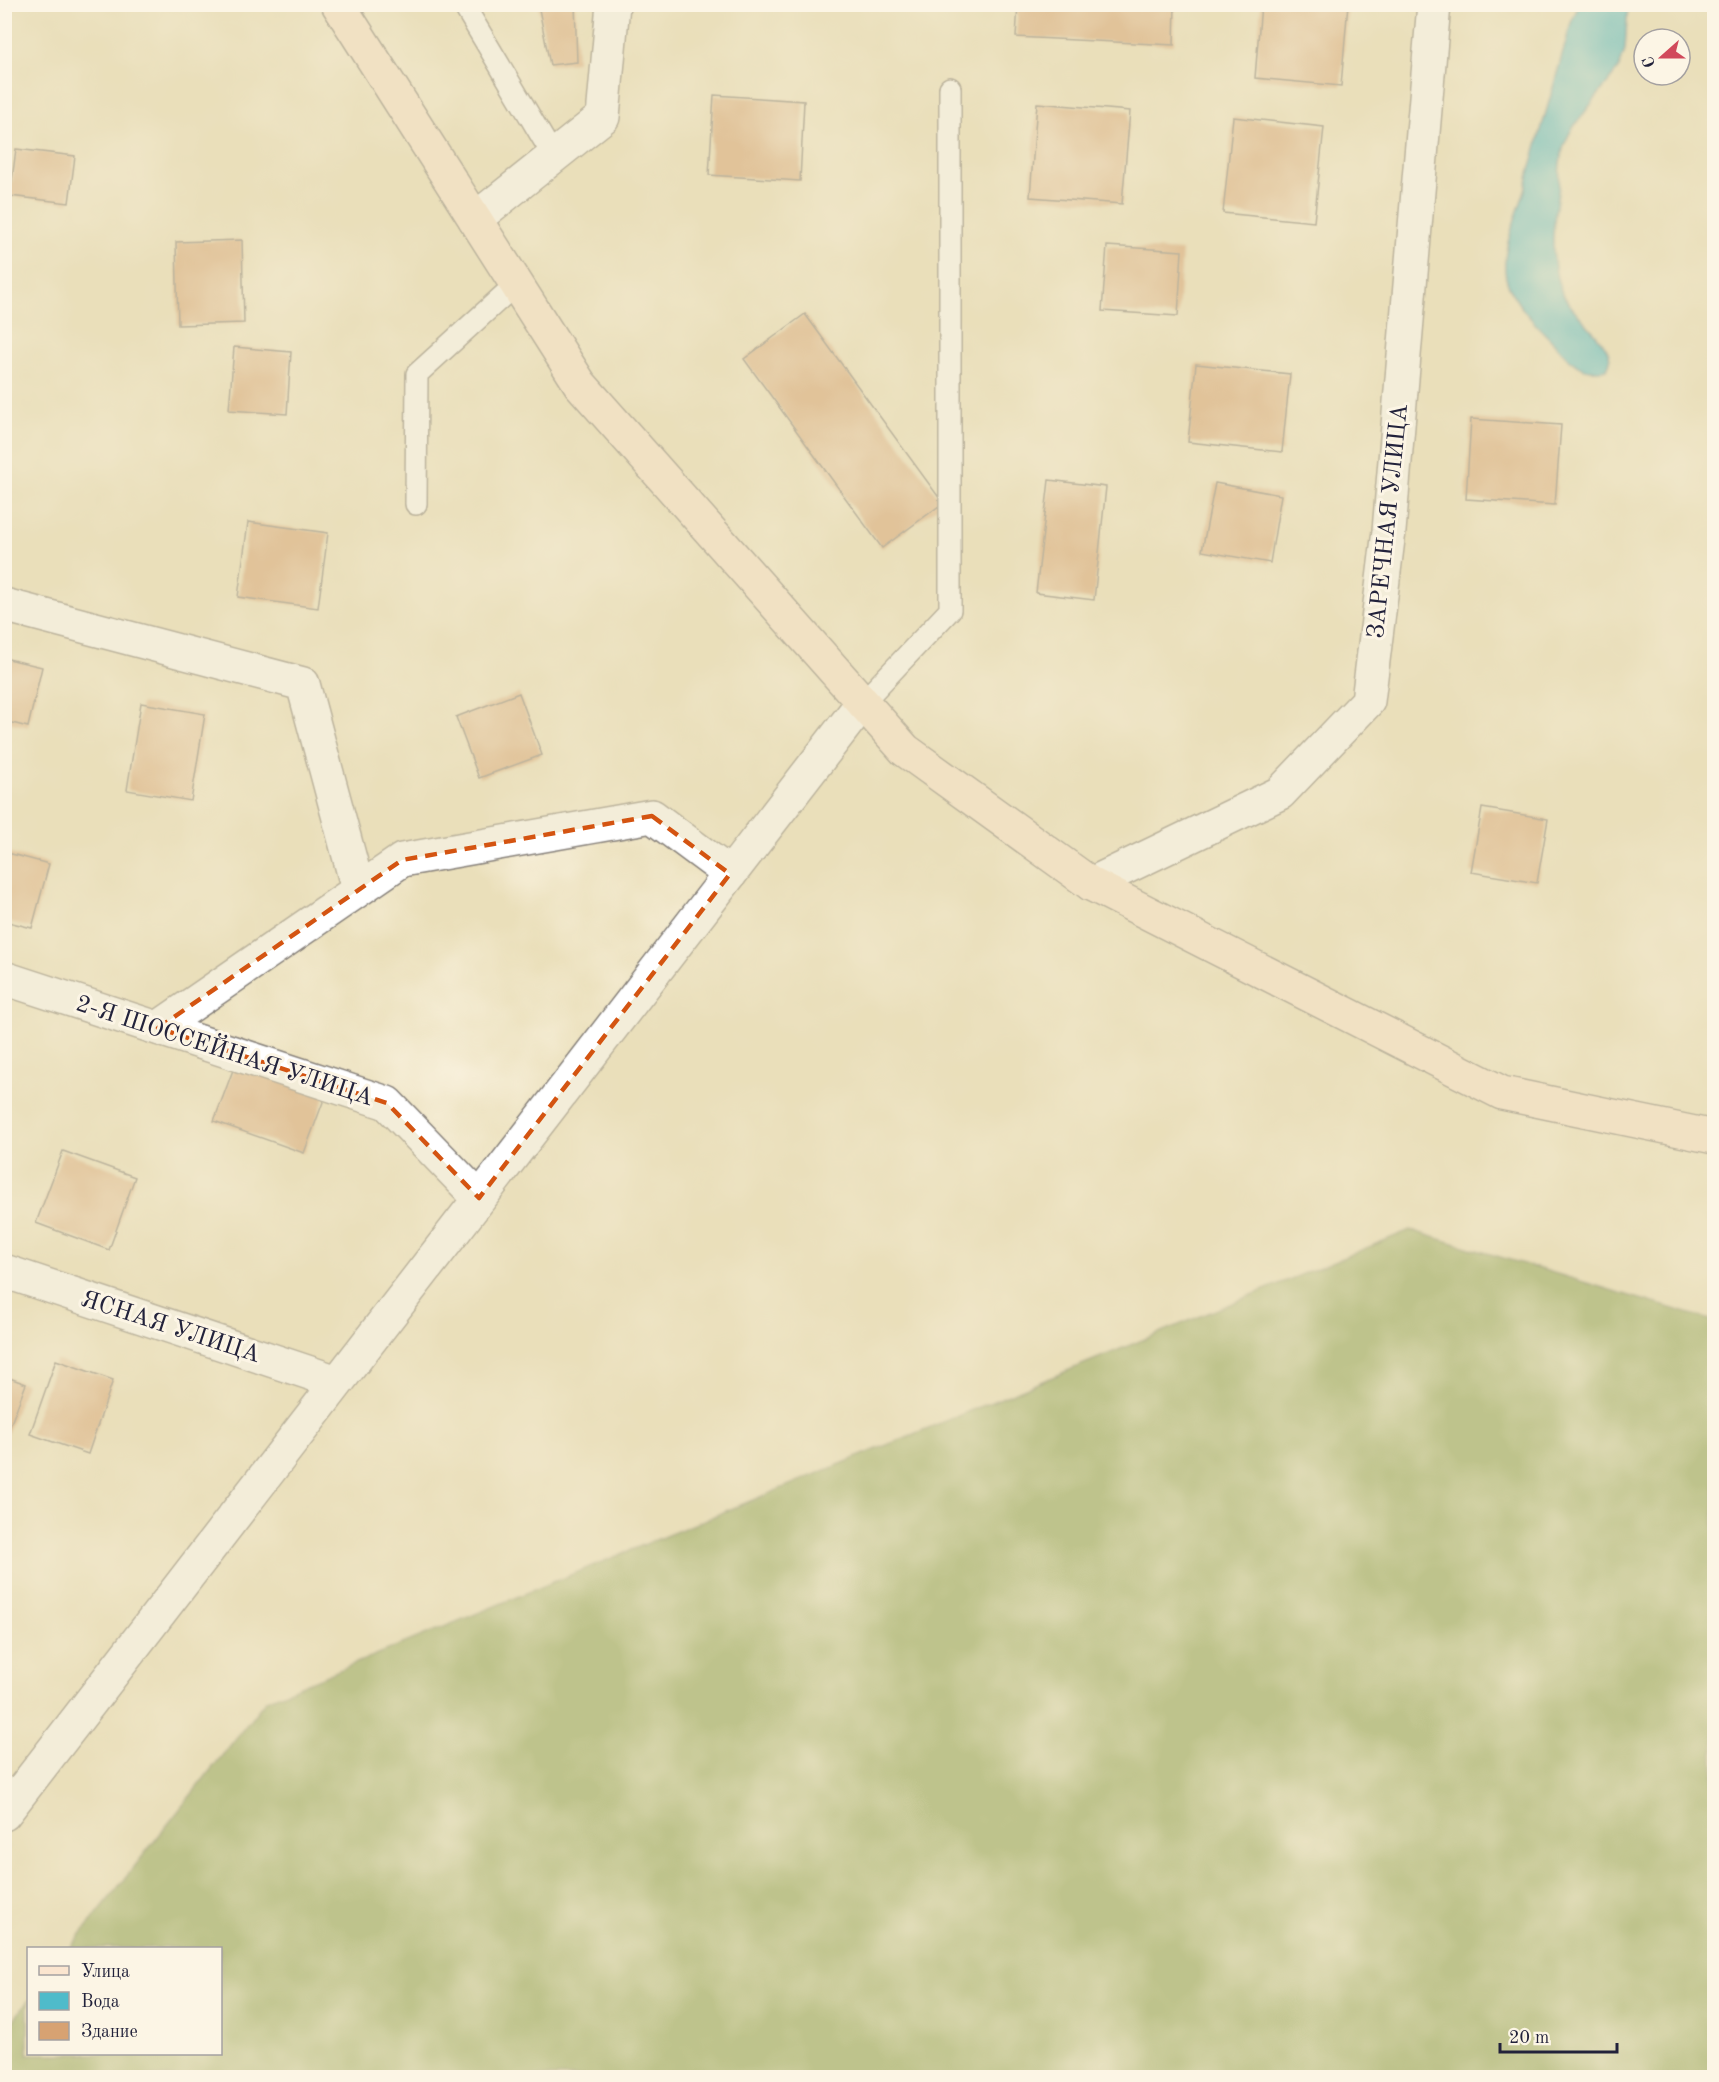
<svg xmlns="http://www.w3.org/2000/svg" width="1719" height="2082" font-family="'Old Standard TT',serif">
  <rect width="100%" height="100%" fill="#fcf5e5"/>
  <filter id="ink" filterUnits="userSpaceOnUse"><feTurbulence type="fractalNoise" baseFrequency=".0167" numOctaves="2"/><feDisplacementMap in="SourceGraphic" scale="12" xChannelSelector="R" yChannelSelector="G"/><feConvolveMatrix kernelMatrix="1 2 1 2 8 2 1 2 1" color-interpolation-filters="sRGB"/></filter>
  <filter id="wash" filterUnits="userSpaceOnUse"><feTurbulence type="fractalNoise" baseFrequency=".008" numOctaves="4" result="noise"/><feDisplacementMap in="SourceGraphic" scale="24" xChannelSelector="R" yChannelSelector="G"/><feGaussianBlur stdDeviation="1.35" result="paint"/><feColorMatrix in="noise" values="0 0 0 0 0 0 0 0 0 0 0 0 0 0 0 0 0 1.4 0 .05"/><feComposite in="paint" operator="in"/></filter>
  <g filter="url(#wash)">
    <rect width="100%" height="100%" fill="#eadfba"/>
    <polygon fill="#8ba354" stroke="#566248" stroke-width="1.5" points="1410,1230 1714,1321 1714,2077 5,2077 5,2031 28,2001 28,2054 220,2054 220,1948 70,1948 266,1700"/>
    <path fill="#4fbbca" stroke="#386e82" stroke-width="1.5" d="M1579 5H1628L1625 50 1619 68 1572 129C1566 139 1561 151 1560 164 1559 171 1560 179 1559 187 1553 220 1549 256 1560 288 1568 311 1610 341 1610 360 1610 363 1608 366 1607 369 1577 375 1571 360 1551 340 1536 325 1511 300 1506 278 1500 250 1517 217 1525 190 1539 134 1556 79 1571 23Z"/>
    <g id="blocks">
      <g fill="#d7a272">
        <polygon points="538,4 575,4 577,62 550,65"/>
        <polygon points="1018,4 1175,4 1174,45 1016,37"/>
        <polygon points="1261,4 1348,4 1341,86 1255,78"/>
        <polygon points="714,95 804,101 800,181 709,175"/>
        <polygon points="1037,103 1130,111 1122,204 1030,197"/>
        <polygon points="1233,117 1324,127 1314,222 1223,213"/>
        <polygon points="16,149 75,156 69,203 10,196"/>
        <polygon points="242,240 244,323 178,325 176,242"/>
        <polygon points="1107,246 1182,251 1178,316 1102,311"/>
        <polygon points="805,314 943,503 882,548 744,359"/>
        <polygon points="234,347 291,352 287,414 229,410"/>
        <polygon points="1196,364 1290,374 1282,452 1188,442"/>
        <polygon points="1471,419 1561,425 1555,505 1466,499"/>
        <polygon points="1049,480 1106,487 1094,600 1036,593"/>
        <polygon points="1215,483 1281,495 1270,563 1202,551"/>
        <polygon points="248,522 328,533 318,608 238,597"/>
        <polygon points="4,658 42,667 28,727 4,721"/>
        <polygon points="519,693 542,755 479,778 456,717"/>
        <polygon points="141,703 205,714 191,801 127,790"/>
        <polygon points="1482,808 1548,819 1537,883 1471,872"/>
        <polygon points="4,852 49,864 32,928 4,921"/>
        <polygon points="236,1062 326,1094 304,1153 214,1121"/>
        <polygon points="63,1151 135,1177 109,1250 36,1223"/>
        <polygon points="56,1360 113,1380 88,1454 30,1434"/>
        <polygon points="4,1376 26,1384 5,1439 4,1439"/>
      </g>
    </g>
  </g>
  <g filter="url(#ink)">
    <use href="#blocks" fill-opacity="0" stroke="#86807a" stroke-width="1.5"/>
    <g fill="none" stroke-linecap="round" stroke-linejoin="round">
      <defs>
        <g id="lane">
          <polyline points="463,4 554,157"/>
          <polyline points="416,504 417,374 516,284"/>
          <polyline points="863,702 950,610 950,88"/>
        </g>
        <g id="street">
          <polyline points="475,219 603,117 613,4"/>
          <polyline points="4,605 303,684 358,889"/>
          <polyline points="1091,884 1280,793 1368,701 1389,531 1434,4"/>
          <polyline points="4,978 387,1103 479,1198"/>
          <polyline points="158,1028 402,860 652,816 730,874"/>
          <polyline points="4,1271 337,1382"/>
          <polyline points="4,1814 863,702"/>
        </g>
        <polyline id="secondary" points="338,4 580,384 905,750 1091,884 1502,1093 1714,1137"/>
      </defs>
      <use href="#lane" stroke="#86807a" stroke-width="24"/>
      <use href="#street" stroke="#86807a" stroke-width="36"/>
      <use href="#secondary" stroke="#86807a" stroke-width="36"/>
      <use href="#lane" stroke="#fff" stroke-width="21"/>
      <use href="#street" stroke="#fff" stroke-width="33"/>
      <use href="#secondary" stroke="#fbe5cf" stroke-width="33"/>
    </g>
  </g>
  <path d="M0 0H1719V2082H0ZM652 816 730 874 479 1198 387 1103 158 1028 402 860Z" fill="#eadfba" fill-opacity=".55" fill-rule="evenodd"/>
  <path fill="none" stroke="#d45411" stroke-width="4.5" stroke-dasharray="12 8" stroke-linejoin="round" d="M652 816 730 874 479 1198 387 1103 158 1028 402 860Z"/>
  <g text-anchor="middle" stroke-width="6" stroke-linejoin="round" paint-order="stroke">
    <g font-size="24" fill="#22223b" stroke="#fcf5e5">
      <text transform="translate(1387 521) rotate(-84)" y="8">ЗАРЕЧНАЯ УЛИЦА</text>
      <text transform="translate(225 1050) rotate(18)" y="8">2-Я ШОССЕЙНАЯ УЛИЦА</text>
      <text transform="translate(171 1326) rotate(18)" y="8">ЯСНАЯ УЛИЦА</text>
    </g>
  </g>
  <rect width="1719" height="2082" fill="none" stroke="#fcf5e5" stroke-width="24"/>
  <rect x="27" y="1947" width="195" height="108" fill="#fcf5e5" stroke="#a5a1a1" stroke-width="1.5"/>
  <rect x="39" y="1966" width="30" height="9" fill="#fbe5cf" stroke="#a5a1a1" stroke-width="1.5"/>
  <text x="81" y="1977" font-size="18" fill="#22223b">Улица</text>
  <rect x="39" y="1992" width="30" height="18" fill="#4fbbca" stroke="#a5a1a1" stroke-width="1.5"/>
  <text x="81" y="2007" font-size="18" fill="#22223b">Вода</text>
  <rect x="39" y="2022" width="30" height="18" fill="#d7a272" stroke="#a5a1a1" stroke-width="1.5"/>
  <text x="81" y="2037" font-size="18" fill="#22223b">Здание</text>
  <g transform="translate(1662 57) rotate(249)"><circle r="28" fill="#fcf5e5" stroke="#a5a1a1" stroke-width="1.5"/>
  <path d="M0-4.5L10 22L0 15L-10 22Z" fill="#d1495b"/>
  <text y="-9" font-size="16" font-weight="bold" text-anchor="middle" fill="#22223b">С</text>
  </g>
  <path d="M1500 2043v9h117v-9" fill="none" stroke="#22223b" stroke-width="3"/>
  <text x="1509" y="2043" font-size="18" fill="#22223b" stroke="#fcf5e5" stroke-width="4.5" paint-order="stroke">20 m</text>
</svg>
